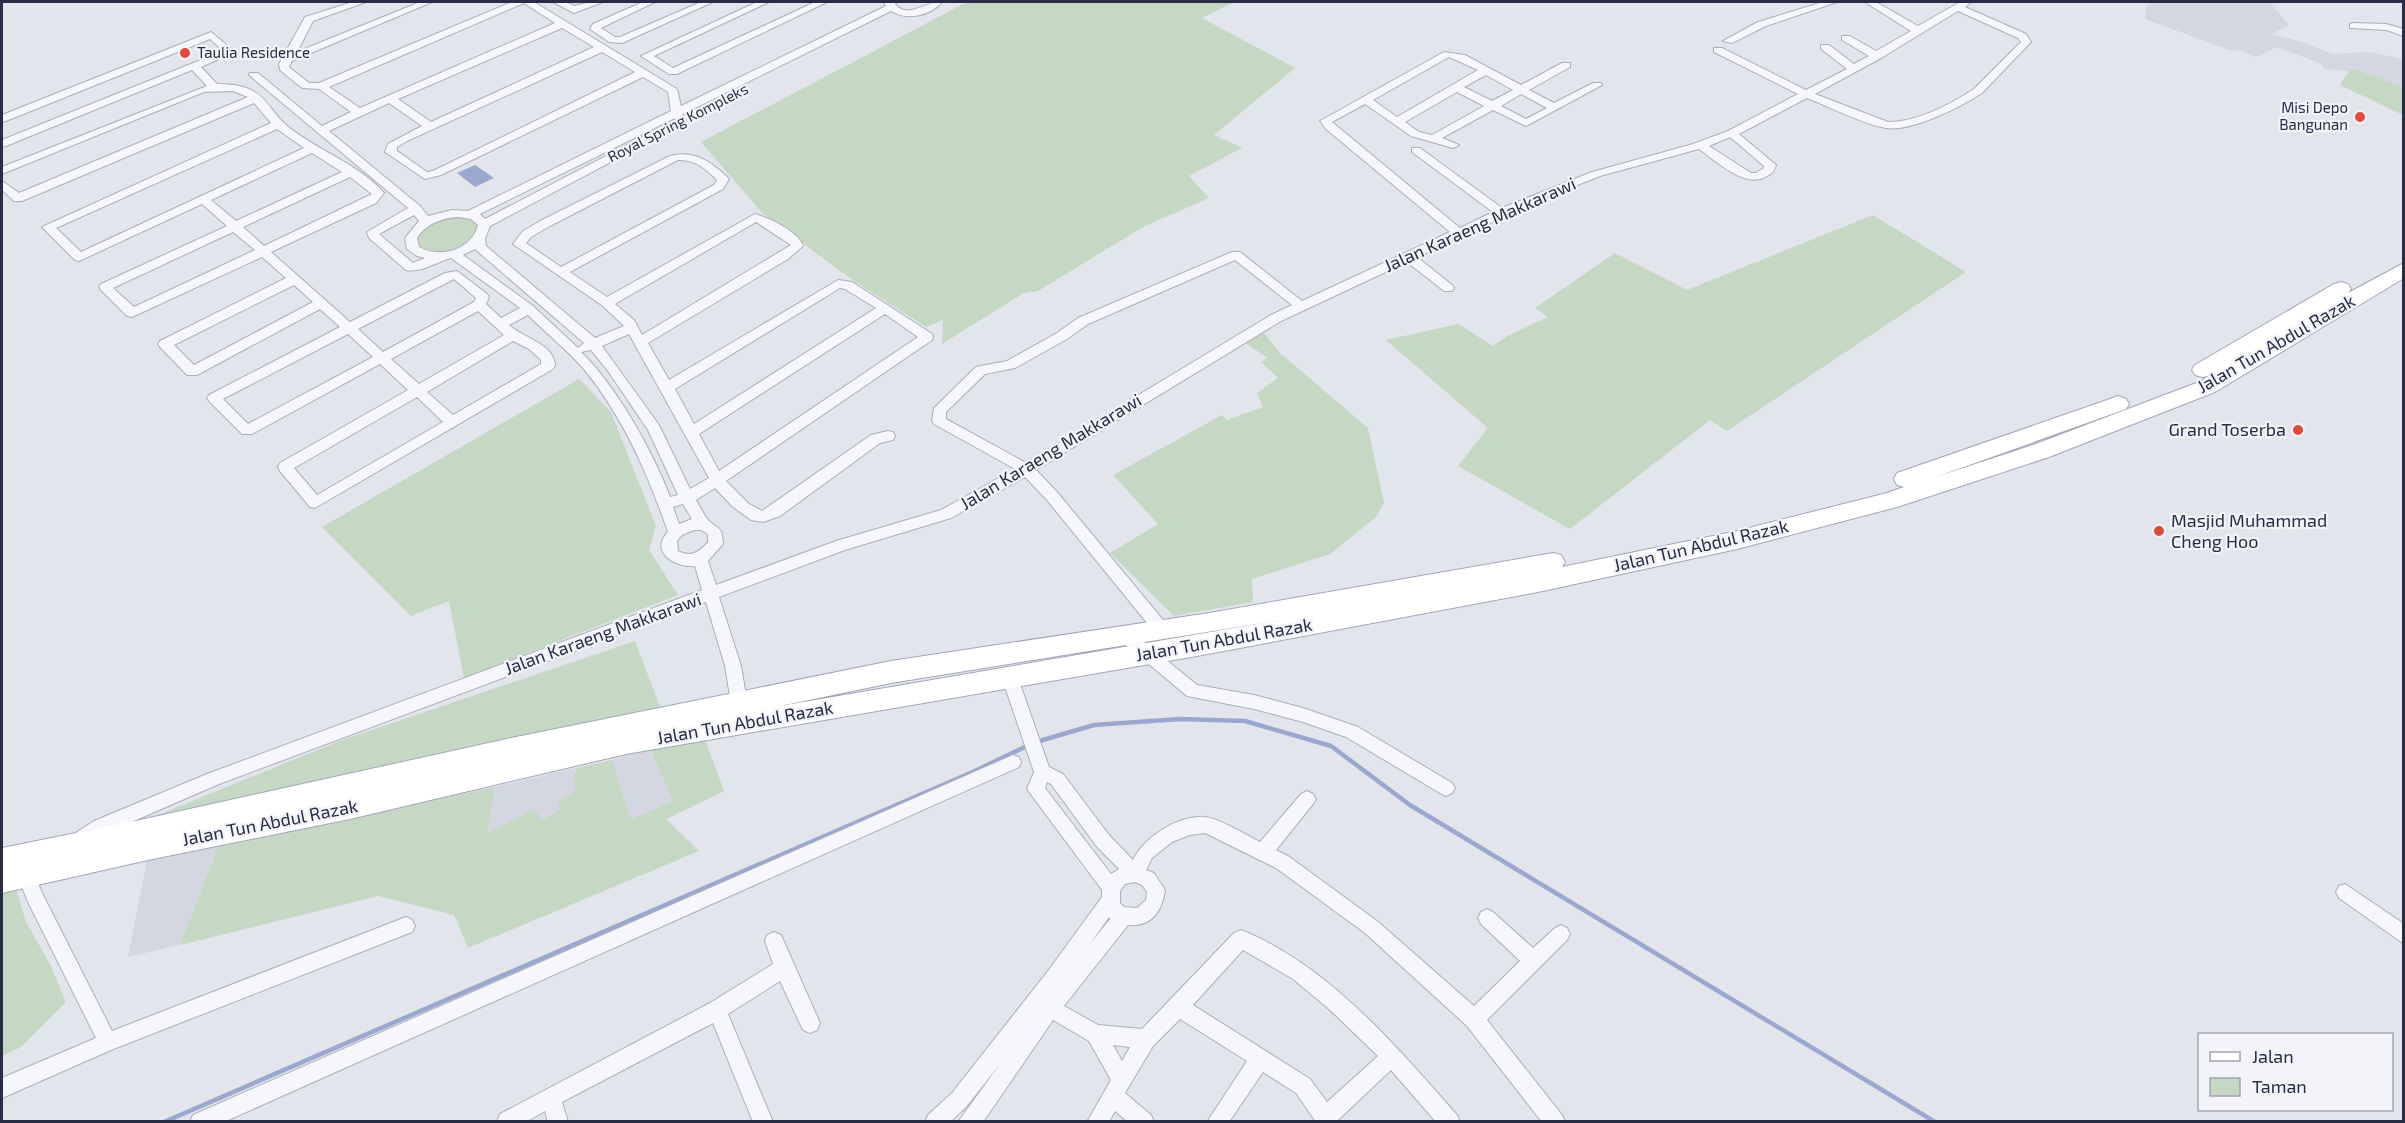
<svg xmlns="http://www.w3.org/2000/svg" width="2405" height="1123" font-family="'Exo 2',sans-serif">
  <rect width="100%" height="100%" fill="#e3e5ed"/>
  <g fill="#d4d7e2">
    <polygon points="2153,2 2269,2 2289,25 2272,34 2302,42 2333,54 2370,52 2403,59 2403,87 2365,73 2324,69 2322,64 2277,47 2256,57 2239,50 2232,51 2145,19 2147,5"/>
    <polygon points="649,747 673,801 631,819 612,760"/>
    <polygon points="576,768 573,780 577,791 561,809 541,820 534,809 487,833 495,787"/>
    <polygon points="219,844 180,945 128,957 147,860"/>
  </g>
  <g fill="#c4d8c3">
    <polygon points="967,2 1234,2 1202,18 1295,68 1214,135 1242,148 1189,176 1209,198 1143,227 1038,291 1024,293 942,344 943,320 926,327 854,281 763,214 701,142"/>
    <polygon points="2351,68 2403,87 2403,115 2340,85"/>
    <path d="M461 215 475 219 481 228C476 233 471 242 465 246 451 258 429 255 414 248L413 236 425 224Z"/>
    <polygon points="1873,215 1966,272 1727,431 1710,420 1570,529 1458,466 1488,428 1386,340 1458,324 1493,346 1509,335 1548,317 1535,308 1615,253 1687,290"/>
    <polygon points="1264,333 1281,354 1368,428 1384,503 1376,517 1330,554 1252,579 1253,602 1174,616 1110,553 1158,524 1113,475 1222,415 1227,420 1263,407 1257,393 1278,378 1261,362 1267,358 1246,343"/>
    <polygon points="579,379 611,412 656,526 649,550 678,595 464,678 449,601 411,616 322,527"/>
    <polygon points="635,641 664,717 97,840 342,740"/>
    <polygon points="704,737 724,791 666,819 699,851 468,948 454,915 378,896 180,945 219,844 495,787 487,833 534,809 542,820 561,809 558,801 576,791 573,780 576,768 612,760 631,819 673,801 649,747"/>
    <polygon points="16,889 26,922 50,964 66,1002 21,1047 2,1056 2,894"/>
  </g>
  <polygon fill="#9aa8d0" points="475,165 494,178 475,187 457,173"/>
  <g fill="none" stroke-linecap="round" stroke-linejoin="round">
    <g stroke="#9aa8d0" stroke-width="4.5">
      <polyline points="1036,742 1094,725 1180,719 1245,721 1331,746 1410,805 1935,1122"/>
      <polyline points="164,1122 975,771 1029,745"/>
    </g>
    <defs>
      <g id="minor">
        <path d="M353 2H366L313 21 297 52 420 2H432L292 61 289 67 309 83H319L512 2H534L677 89 681 106 886 6 884 2H894C906 22 927 0 942 2 930 16 907 21 891 11L683 114 682 120 673 119 480 214 485 219 650 133H658V137L490 226 485 239 486 246 595 338 624 326 603 306 513 244 523 231 542 220 670 156C694 150 710 161 727 177L729 179 723 189 570 272 607 297 755 214C769 218 799 232 803 246L788 259 648 343 669 380 838 280 852 282 932 334 933 337 932 340 726 481 749 504 762 511 871 435 888 431 893 432 895 436 893 440 880 443 780 516 763 522 751 520 732 506 715 488 696 500C700 506 704 516 709 521 721 531 722 527 723 544L708 561 716 585 836 541 941 510 1015 469 934 424 932 421 934 408 976 367 1007 361 1057 333 1078 318 1232 252H1240L1302 301 1450 232 1326 129 1320 121 1444 52 1465 55 1521 85 1562 63H1570V67L1529 90 1554 103 1593 83H1601L1602 85 1526 126 1493 110 1442 138 1459 145 1453 148 1411 136 1365 104 1332 122 1460 228 1493 212 1412 152V148H1420L1502 208 1592 172 1693 144 1728 131 1798 94 1714 52V48H1722L1806 90 1847 69 1821 49V45H1829L1854 64 1869 56 1842 40V36H1850L1876 51 1911 31 1865 2H1876L1918 26 1960 2H1971L1965 7 2026 34 2031 42 1982 93C1961 107 1911 132 1886 128 1863 124 1830 107 1807 98L1739 134 1776 165C1774 171 1773 173 1767 176 1746 190 1716 161 1699 149L1600 176 1542 199 1417 257 1452 285 1454 288 1452 291H1444L1407 262 1281 321 1036 470 1057 492 1168 626 1170 630 1168 634 1162 636 1156 634 1047 500 1025 477 951 518 845 550 719 597 741 666 747 702 745 707 739 709 733 707 731 702 725 666 706 602 219 784 106 833 80 848 74 846 71 840 74 834 94 821 207 774 702 590 695 566C675 568 649 552 668 532 648 474 623 417 584 369 567 350 546 333 528 315L509 325C523 338 555 344 555 366L553 369 315 508 310 507 280 471 278 467 280 463 408 390 380 364 252 434H242L209 401 207 398 209 395 340 327 320 309 197 375H187L160 347 158 344 160 341 286 278 262 257 132 317 127 316 101 290 99 287 101 284 227 226 202 204 79 261 75 260 42 227 271 123 254 103 22 201H14L2 190V181L19 193 248 97 233 91 204 92 2 174V167L207 86 192 70 6 146 2 147V140L223 51 210 39 6 121 2 122V115L211 32 235 52 201 67 217 84C229 84 243 85 253 91 267 98 274 115 285 124 315 150 358 163 384 193L376 203 271 252 350 322 445 273 457 271 487 294 489 297 486 304 501 318 520 308 451 258C436 262 422 273 406 270L369 238 367 232 408 208 249 75 250 73H258L322 126 351 112 319 89 302 88 280 70 279 64 305 17ZM524 3 555 23 360 108 329 87ZM1958 11 2018 38 2021 42 1974 89C1951 104 1917 122 1888 122L1815 94 1881 58ZM562 28 594 47 431 122 398 99ZM602 52 635 72 433 171 427 172 397 151V147L407 141ZM1449 57 1478 70 1397 117 1373 100ZM1486 75 1513 90 1492 101 1464 87ZM643 77 668 92 671 111 468 211 452 210 428 216 420 206 329 131 389 103 422 126 388 144 385 152 425 179 441 175ZM1457 92 1484 106 1432 135 1419 132 1405 122ZM1521 94 1547 108 1526 119 1501 106ZM277 129 304 148 81 252 56 228ZM1730 137 1764 166V168L1756 173H1751L1709 146ZM312 153 342 172 236 221 211 200ZM678 160C694 159 706 169 717 180L714 185 561 267 526 243 531 237 550 226ZM350 177 372 194 264 246 243 227ZM414 215 419 221 405 238 407 249 417 256 425 258 413 263 379 234ZM459 217 471 219 478 225C472 250 440 259 419 247L417 238C427 223 442 218 459 217ZM756 222 791 245 642 335 634 320 615 304ZM233 232 255 250 134 307 113 288ZM475 249 476 250 584 343 578 348 533 306 463 255ZM1235 260 1292 305 1271 315 1026 463 946 419V412L985 374 1015 368 1067 339 1088 324ZM454 279 476 298 474 302 383 352 358 329ZM294 285 313 302 194 365 174 345ZM840 288 845 289 876 308 694 424 675 389ZM478 311 504 335 419 384 391 359ZM885 314 918 337 719 471 699 434ZM348 334 373 357 248 424 223 399ZM629 334 709 478 690 489 659 425 602 346ZM513 341 529 349 541 360V364L453 415 427 392ZM591 350 608 371 648 430 678 495 670 497C654 453 615 384 581 352ZM417 397 443 422 317 495 294 468ZM683 504 692 519 679 524 673 507ZM694 530H701L708 534V542C699 552 691 558 678 551L677 541 682 535Z"/>
        <polygon points="553,2 565,2 575,6 590,2 603,2 574,13"/>
        <polygon points="643,2 655,2 601,28 615,37 620,37 701,2 713,2 622,43 609,42 590,29 593,24"/>
        <polygon points="757,2 769,2 654,56 673,68 815,2 827,2 677,74 669,74 641,56"/>
        <polygon points="1823,2 1837,2 1766,26 1732,43 1723,41 1758,22"/>
        <polygon points="2354,23 2386,24 2404,29 2404,36 2386,30 2350,28 2350,24"/>
        <polygon points="1126,630 1132,632 1197,685 1254,695 1303,708 1358,727 1452,783 1455,788 1452,793 1446,796 1440,793 1346,737 1303,722 1254,709 1187,696 1120,640 1118,636 1120,632"/>
        <path d="M1010 671 1016 673 1018 678 1049 767 1063 774 1109 835 1133 860C1144 837 1179 815 1205 817 1221 819 1246 835 1260 842L1301 794 1307 791 1313 794 1316 799 1313 804 1276 850 1288 856 1377 921 1474 1006 1520 961 1481 924 1478 918 1481 912 1487 909 1493 912 1533 948 1555 928 1561 925 1567 928 1570 934 1567 940 1487 1020 1562 1115 1565 1122H1542L1467 1026 1365 933 1276 868 1205 833 1190 835 1172 842 1152 858 1146 870 1154 873 1165 890C1162 911 1152 927 1128 925L1064 1006 1098 1025 1142 1029 1234 933 1241 930C1327 964 1397 1047 1457 1115L1460 1122H1436L1391 1070 1338 1120 1339 1122H1316L1296 1093 1263 1072 1229 1122H1207L1247 1061 1180 1019 1153 1046 1125 1093 1151 1115 1154 1122H1128L1115 1111 1109 1122H1087L1111 1080 1089 1041 1053 1020 983 1122H958L1000 1064 966 1107 950 1122H925L928 1115 952 1093 1048 971 1102 897V890L1027 789 1034 772 1002 678 1004 673ZM1047 782 1051 784 1097 847 1119 869 1111 874 1045 788ZM1135 882 1142 885 1147 892 1146 900 1137 908 1124 907 1120 903V891L1125 884ZM1109 917 1110 919 1090 944ZM1243 950 1293 979 1329 1009 1378 1056 1327 1102 1310 1079 1193 1005ZM1113 1045 1130 1047 1122 1061Z"/>
        <polygon points="1013,755 1019,757 1021,762 1019,767 224,1122 190,1122 193,1115"/>
        <polygon points="23,859 29,861 42,893 112,1031 406,917 412,920 415,926 412,932 111,1050 2,1098 2,1078 96,1038 28,902 14,867 17,861"/>
        <polygon points="2345,884 2404,924 2404,944 2339,898 2336,892 2339,886"/>
        <polygon points="774,932 781,935 820,1023 817,1030 810,1033 803,1030 780,981 728,1014 773,1122 753,1122 713,1023 562,1102 568,1122 548,1122 545,1111 526,1122 497,1122 500,1114 710,1003 773,964 765,941 767,935"/>
      </g>
      <path id="primary" d="M2404 263V278L2215 392 2049 457 1897 507 1737 549 1538 592 1197 656 626 754 350 819 148 860 2 893V848L140 820 511 738 891 661 1209 613 1553 553 1561 555 1565 562 1562 567 1737 531 1887 493 1904 487 1897 485 1894 479 1897 473 2110 399 2118 396 2126 399 2129 404 2126 409 1933 478 2033 445 2199 382 2210 375 2203 377 2195 375 2192 370 2195 365 2334 284 2341 282 2348 284 2351 289 2348 293ZM1281 620 780 706 891 683Z"/>
    </defs>
    <use href="#minor" stroke="#abaebb" stroke-width="2"/>
    <use href="#primary" stroke="#a1a5ba" stroke-width="2"/>
    <use href="#minor" fill="#f6f7fa" fill-rule="evenodd"/>
    <use href="#primary" fill="#fff" fill-rule="evenodd"/>
  </g>
  <g fill="#de493b" stroke="#f3f4f9" stroke-width="2">
    <circle cx="185" cy="53" r="6"/>
    <circle cx="2360" cy="117" r="6"/>
    <circle cx="2298" cy="430" r="6"/>
    <circle cx="2159" cy="531" r="6"/>
  </g>
  <g text-anchor="middle" stroke-width="4.5" stroke-linejoin="round" paint-order="stroke">
    <g font-size="15" fill="#282c47" stroke="#f3f4f9" text-anchor="start">
      <text x="197" y="58">Taulia Residence</text>
      <text x="2348" y="113" text-anchor="end">Misi Depo<tspan x="2348" dy="17">Bangunan</tspan></text>
    </g>
    <g font-size="15" fill="#282c47" stroke="#f3f4f9">
      <text transform="translate(678 123) rotate(-27)" y="5">Royal Spring Kompleks</text>
    </g>
    <g font-size="18" fill="#282c47" stroke="#f3f4f9">
      <text transform="translate(1480 225) rotate(-24)" y="6">Jalan Karaeng Makkarawi</text>
      <text transform="translate(2276 344) rotate(-30)" y="6">Jalan Tun Abdul Razak</text>
      <text transform="translate(1051 452) rotate(-31)" y="6">Jalan Karaeng Makkarawi</text>
      <text transform="translate(1701 546) rotate(-13)" y="6">Jalan Tun Abdul Razak</text>
      <text transform="translate(603 634) rotate(-20)" y="6">Jalan Karaeng Makkarawi</text>
      <text transform="translate(1224 640) rotate(-10)" y="6">Jalan Tun Abdul Razak</text>
      <text transform="translate(745 723) rotate(-10)" y="6">Jalan Tun Abdul Razak</text>
      <text transform="translate(270 823) rotate(-11)" y="6">Jalan Tun Abdul Razak</text>
    </g>
    <g font-size="18" fill="#282c47" stroke="#f3f4f9" text-anchor="end">
      <text x="2286" y="436">Grand Toserba</text>
      <text x="2171" y="527" text-anchor="start">Masjid Muhammad<tspan x="2171" dy="21">Cheng Hoo</tspan></text>
    </g>
  </g>
  <rect width="2405" height="1123" fill="none" stroke="#282c47" stroke-width="6"/>
  <rect x="2198" y="1033" width="195" height="78" fill="#f3f4f9" stroke="#a2a4b2" stroke-width="1.5"/>
  <rect x="2210" y="1052" width="30" height="9" fill="#ffffff" stroke="#a2a4b2" stroke-width="1.5"/>
  <text x="2252" y="1063" font-size="18" fill="#282c47">Jalan</text>
  <rect x="2210" y="1078" width="30" height="18" fill="#c4d8c3" stroke="#a2a4b2" stroke-width="1.5"/>
  <text x="2252" y="1093" font-size="18" fill="#282c47">Taman</text>
</svg>
